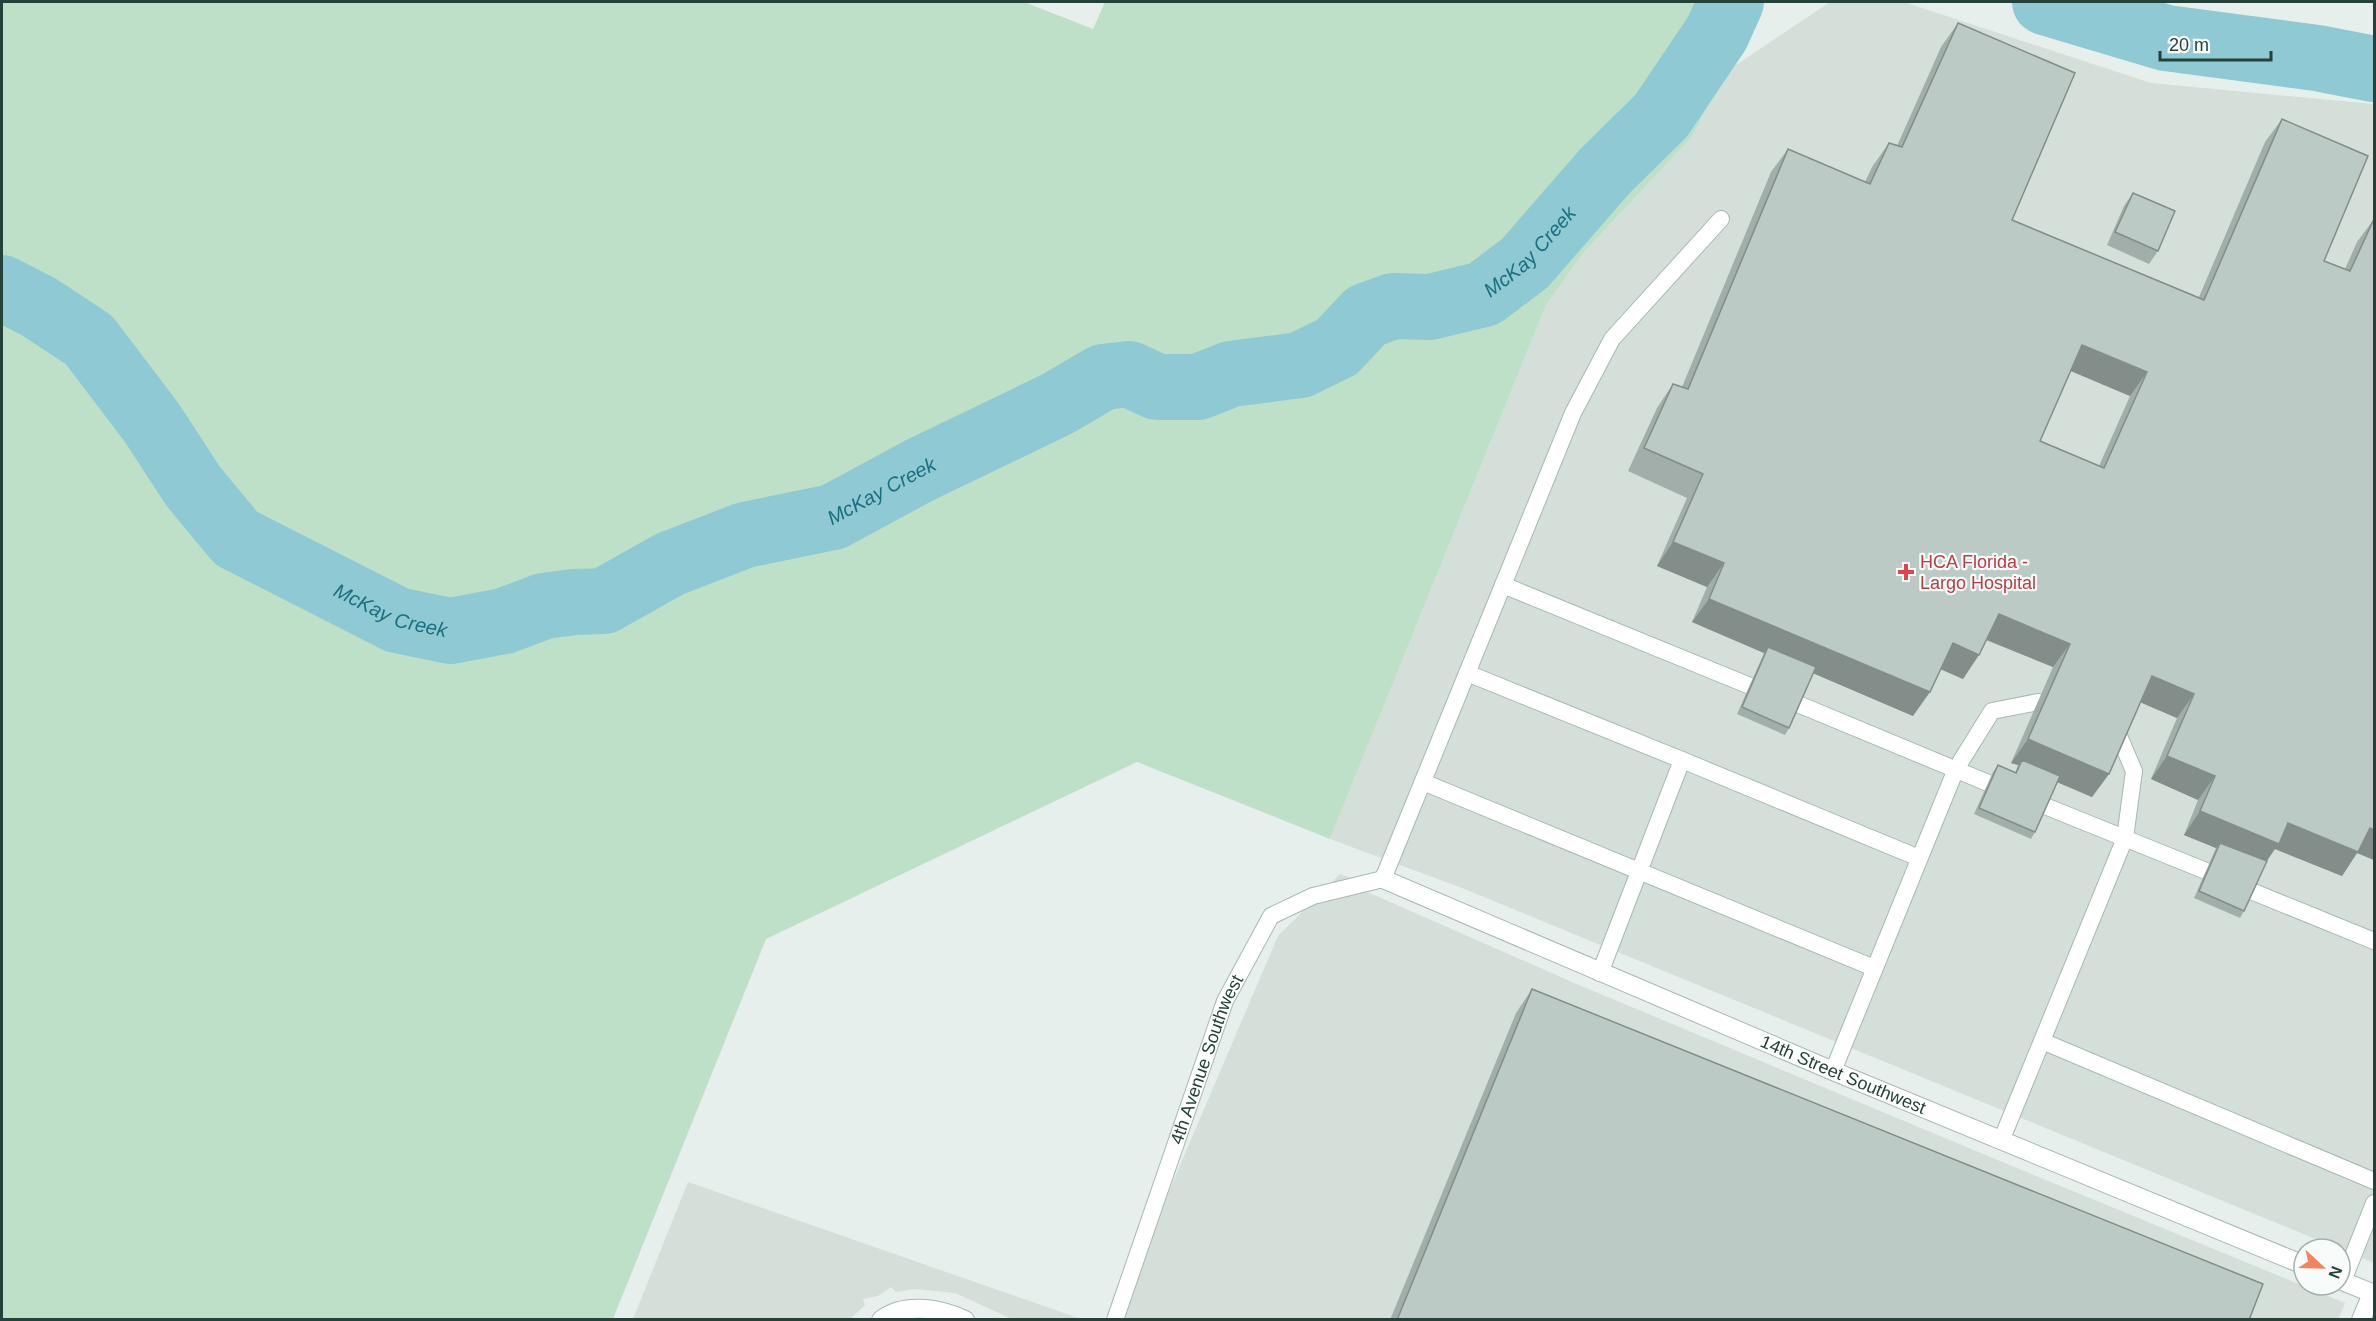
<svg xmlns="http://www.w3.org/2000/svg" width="2376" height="1321" font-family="Helvetica,sans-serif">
  <rect width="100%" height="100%" fill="#e6efeb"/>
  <g fill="#d4dfda">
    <polygon points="1830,2 1904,2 2151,83 2374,104 2374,1263 1462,888 1330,839 1546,305 1585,251 1691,138 1727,71"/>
    <polygon points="1340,874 1358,881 1356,887 1579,985 2000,1161 2345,1303 2338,1320 1114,1320 1278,936"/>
    <polygon points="688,1182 1081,1319 1012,1319 955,1293 914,1289 896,1292 891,1287 878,1296 863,1299 865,1305 850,1319 633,1319"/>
  </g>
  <polygon fill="#bfe0c8" points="2,2 1024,2 1093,29 1105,2 1754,2 1727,71 1691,138 1585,251 1546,305 1330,839 1137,762 766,939 613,1319 2,1320"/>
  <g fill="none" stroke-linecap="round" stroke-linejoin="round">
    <g stroke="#8ec9d4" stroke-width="66">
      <polyline points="2045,2 2166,38 2317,58 2374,69"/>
      <path id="s1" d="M2 288 39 307 89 340 152 423 193 486 236 538 397 620 450 631 504 621 544 606 574 602 604 601 670 564 745 535 833 517 920 470 1057 404 1103 377 1129 374 1157 387H1198L1231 374 1300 365 1337 347 1366 316 1393 306 1430 307 1484 294 1525 263 1605 171 1661 116 1717 33 1731 2"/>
    </g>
    <defs>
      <g id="lane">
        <polyline points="1503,585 1573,413 1612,339 1721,219"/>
        <polyline points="1467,673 1682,760"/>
        <polyline points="1798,704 1988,783"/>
        <polyline points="1423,782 1874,968"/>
        <polyline points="2045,806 2206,871"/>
        <polyline points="2251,891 2374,941"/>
        <polyline points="1600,973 1682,760 1919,858"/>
        <polyline points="2042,1041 2374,1181"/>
        <polyline points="1833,1071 1956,769 1992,711 2038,702"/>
        <polyline points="2001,1141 2125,838 2134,771 2119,736"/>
        <polyline points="2343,1281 2374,1203"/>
        <path id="s2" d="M1115 1320 1225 1001 1271 916 1313 896 1383 879 1503 585 1750 686"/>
      </g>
      <g id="street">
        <path id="s3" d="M1383 879 1833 1071 2304 1265"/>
        <polyline points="2340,1280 2374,1294"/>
        <path d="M881 1320C904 1302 940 1308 965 1320"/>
        <polyline points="2361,1320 2372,1294"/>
      </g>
    </defs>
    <use href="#lane" stroke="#a8b8b2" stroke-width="18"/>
    <use href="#street" stroke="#a8b8b2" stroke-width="20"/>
    <use href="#lane" stroke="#fff" stroke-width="16"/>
    <use href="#street" stroke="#fff" stroke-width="18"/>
  </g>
  <g fill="#a1aea9" fill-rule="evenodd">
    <path d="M1958 23 2012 220 2199 297 2265 142 2282 119 2324 261 2345 269 2357 242 2374 219V860L2357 853 2342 876 2275 849 2267 861 2244 911 2240 918 2194 898 2216 848 2184 835 2198 800 2151 779 2177 718 2140 702 2109 774 2092 797 2057 782 2035 832 2031 839 1974 814 1993 772 1998 765 2015 773 2018 765 2011 763 2053 667 1986 640 1963 679 1940 669 1913 716 1813 673 1789 728 1785 735 1737 714 1764 653 1692 622 1707 587 1657 566 1687 498 1628 471 1657 408 1673 384 1682 387 1771 172 1788 149 1865 182 1872 167 1889 143 1897 146 1941 47ZM2071 371 2130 396 2099 466 2040 441Z"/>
    <polygon points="2133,193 2158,251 2149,264 2107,245 2124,206"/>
    <polygon points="1532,989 2249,1320 1390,1320 1516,1013"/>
  </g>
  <g fill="#838d89">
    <polygon points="2082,345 2147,372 2130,396 2066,369"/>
    <polygon points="1673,542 1724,563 1707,587 1657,566"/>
    <polygon points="1709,599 1930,692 1913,716 1766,653 1768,647 1764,653 1692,622"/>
    <polygon points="1999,614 2070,644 2053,667 1982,638"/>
    <polygon points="1953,643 1979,655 1963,679 1936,667"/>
    <polygon points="2152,676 2194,694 2177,718 2135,700"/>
    <polygon points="2028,739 2109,774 2092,797 2019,766 2022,760 2018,765 2011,763"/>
    <polygon points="2167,756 2215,776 2198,800 2151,779"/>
    <polygon points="2200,811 2288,823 2370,828 2374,830 2374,860 2357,853 2342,876 2275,849 2262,867 2220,843 2216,848 2184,835"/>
  </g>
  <g fill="#bbcac4" stroke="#838d89" stroke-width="1.5" fill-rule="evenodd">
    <path d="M1958 23 2075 73 2012 220 2204 300 2282 119 2368 156 2324 261 2350 271 2374 219V830L2370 828 2358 852 2288 823 2279 844 2200 811 2215 776 2167 756 2194 694 2152 676 2109 774 2028 739 2070 644 1999 614 1979 655 1953 643 1930 692 1709 599 1724 563 1673 542 1703 474 1644 448 1673 384 1688 389 1788 149 1870 184 1889 143 1902 147ZM2082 345 2147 372 2104 468 2040 441Z"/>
    <polygon points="2133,193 2175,211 2158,251 2115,232"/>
    <polygon points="1768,647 1816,667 1789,728 1742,707"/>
    <polygon points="2022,760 2060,776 2035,832 1979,808 1998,765 2016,773"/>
    <polygon points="2220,843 2267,861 2244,911 2199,891"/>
    <polygon points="1532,989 2263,1284 2249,1320 1397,1320"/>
  </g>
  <path fill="#e0444e" stroke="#f7fbf9" stroke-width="2" d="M1903 563h6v6h6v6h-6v6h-6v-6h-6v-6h6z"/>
  <g text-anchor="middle" stroke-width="4.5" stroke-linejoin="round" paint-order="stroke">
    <g font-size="18" fill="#be3a42" stroke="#f7fbf9" text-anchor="start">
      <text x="1920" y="568">HCA Florida -<tspan x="1920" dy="21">Largo Hospital</tspan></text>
    </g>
    <g font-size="18" fill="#24423a" stroke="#f7fbf9">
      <text dy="6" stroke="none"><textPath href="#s2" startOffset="276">4th Avenue Southwest</textPath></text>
      <text dy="6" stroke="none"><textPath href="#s3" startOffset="500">14th Street Southwest</textPath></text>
    </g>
    <g font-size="20" font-style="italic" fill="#1c6f80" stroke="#f7fbf9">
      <text dy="7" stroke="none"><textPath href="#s1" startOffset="1762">McKay Creek</textPath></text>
      <text dy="7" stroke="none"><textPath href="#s1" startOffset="1042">McKay Creek</textPath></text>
      <text dy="7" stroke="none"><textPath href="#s1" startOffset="520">McKay Creek</textPath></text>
    </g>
  </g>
  <rect width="2376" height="1321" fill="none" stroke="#24423a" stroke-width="6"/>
  <g transform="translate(2322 1267) rotate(112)"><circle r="28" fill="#f7fbf9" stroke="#a3b1ad" stroke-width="1.5"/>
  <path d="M0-4.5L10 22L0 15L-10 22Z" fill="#f4845f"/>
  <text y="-9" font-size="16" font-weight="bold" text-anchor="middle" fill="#24423a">N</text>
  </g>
  <path d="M2160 51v9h111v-9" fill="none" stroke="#24423a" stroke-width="3"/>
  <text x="2169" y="51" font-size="18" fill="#24423a" stroke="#f7fbf9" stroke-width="4.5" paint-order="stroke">20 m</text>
</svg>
